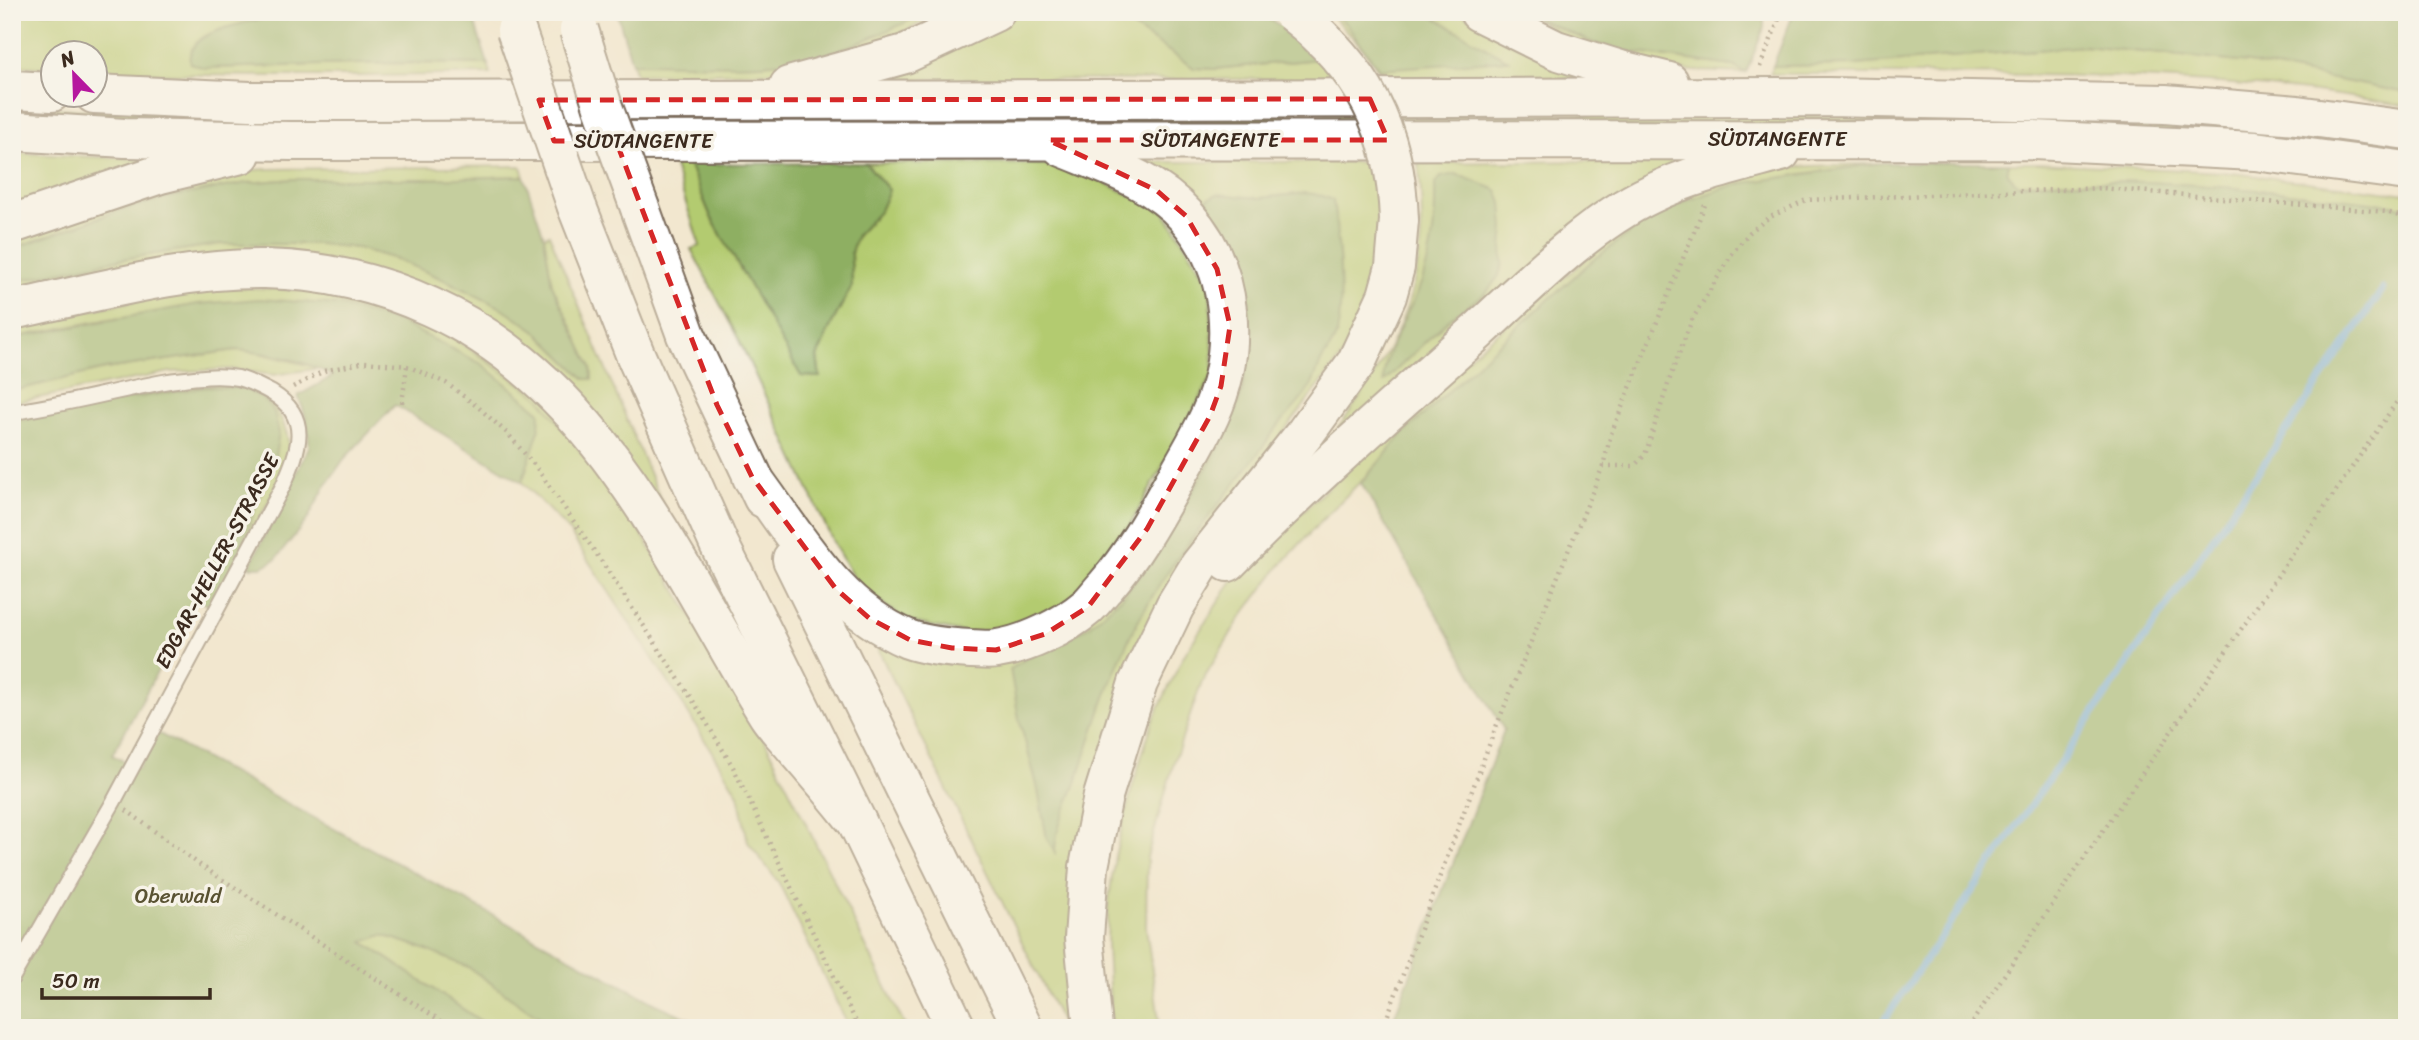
<svg xmlns="http://www.w3.org/2000/svg" width="2419" height="1040" font-family="Sriracha,sans-serif">
  <rect width="100%" height="100%" fill="#f7f3e8"/>
  <filter id="ink" filterUnits="userSpaceOnUse"><feTurbulence type="fractalNoise" baseFrequency=".0143" numOctaves="2"/><feDisplacementMap in="SourceGraphic" scale="14" xChannelSelector="R" yChannelSelector="G"/><feConvolveMatrix kernelMatrix="1 2 1 2 8 2 1 2 1" color-interpolation-filters="sRGB"/></filter>
  <filter id="wash" filterUnits="userSpaceOnUse"><feTurbulence type="fractalNoise" baseFrequency=".00686" numOctaves="4" result="noise"/><feDisplacementMap in="SourceGraphic" scale="28" xChannelSelector="R" yChannelSelector="G"/><feGaussianBlur stdDeviation="1.57" result="paint"/><feColorMatrix in="noise" values="0 0 0 0 0 0 0 0 0 0 0 0 0 0 0 0 0 1.4 0 .05"/><feComposite in="paint" operator="in"/></filter>
  <g filter="url(#wash)">
    <rect width="100%" height="100%" fill="#f2e7cf"/>
    <g fill="#b3cb70" stroke="#777a47" stroke-width="2">
      <path d="M12 12H285L265 19 190 63 205 68 397 63 488 64 491 74C359 77 226 78 95 71L94 52H52V68L12 66Z"/>
      <polygon points="929,12 946,12 871,46 778,72 636,75 632,63 726,63 849,46"/>
      <polygon points="1013,12 1110,12 1194,68 1214,69 1320,59 1336,78 1154,80 885,79"/>
      <polygon points="1328,12 1333,12 1347,25 1380,68 1506,60 1425,12 1459,12 1507,41 1597,79 1384,78 1358,43"/>
      <polygon points="1526,14 1591,42 1617,50 1733,66 1746,73 1671,70 1596,54"/>
      <path d="M2084 46 2250 63 2407 93V106C2198 68 1982 75 1770 74L1773 66 1855 65Z"/>
      <polygon points="12,105 89,110 493,114 2123,116 2407,144 2407,158 900,128 12,119"/>
      <polygon points="12,153 160,160 12,216"/>
      <path d="M1704 160 1331 438C1399 346 1434 279 1418 163Z"/>
      <polygon points="1136,162 1375,162 1381,193 1378,268 1347,350 1209,528 1068,938 1068,973 1074,1028 1064,1028 872,637 890,645 1088,622 1239,320"/>
      <polygon points="673,163 689,164 711,217 802,376 820,377 817,357 832,323 852,286 851,253 857,235 868,224 889,190 866,163 1035,164 1072,167 1164,211 1210,284 1214,373 1101,578 1040,623 974,635 907,621 864,591 850,572 835,546 738,338 691,249 700,246"/>
      <polygon points="1881,163 1801,174 1677,204 1636,229 1594,259 1489,353 1319,523 1280,566 1239,620 1202,681 1174,762 1147,857 1146,927 1160,1028 1111,1028 1107,945 1108,906 1115,856 1133,784 1153,720 1183,657 1235,576 1442,379 1653,204 1771,168"/>
      <path d="M2009 163H2039L2223 172 2407 194V208C2361 199 2314 196 2268 191 2183 183 2102 177 2016 184L2007 173Z"/>
      <polygon points="521,166 524,176 424,179 294,179 247,183 169,197 120,210 12,249 12,237 236,171 269,169"/>
      <polygon points="549,234 666,513 387,274 12,298 12,282 116,260 220,244 321,244 357,248 396,259 445,280 504,309 535,330 585,379 592,379 591,367 552,285 544,237"/>
      <polygon points="233,287 333,292 433,324 539,397 635,523 755,720 906,1028 849,1028 779,883 748,842 738,794 675,692 568,530 522,482 539,430 539,412 482,365 113,318 12,338 12,326 163,295"/>
      <polygon points="236,350 255,352 320,368 274,375 230,369 170,372 12,403 12,391 105,369"/>
      <path d="M223 384C252 387 277 398 285 429 288 437 290 447 288 456 278 490 256 523 239 554L207 387 126 399 12 422V417L194 386Z"/>
      <path d="M382 935C411 944 444 953 470 968 500 987 527 1010 557 1028H491L362 941Z"/>
    </g>
    <g fill="#8eaf62" stroke="#646c40" stroke-width="2">
      <path d="M285 12H471L488 64 397 63 205 68 190 63C184 26 259 23 285 12Z"/>
      <path d="M617 12H929C888 30 837 56 793 61 741 68 684 63 632 63Z"/>
      <polygon points="1111,12 1257,12 1288,30 1320,59 1214,69 1194,68"/>
      <polygon points="1333,12 1425,12 1508,60 1379,69 1347,25"/>
      <polygon points="1523,12 1764,12 1764,28 1746,73 1733,66 1617,50 1591,42"/>
      <polygon points="1794,12 2407,12 2407,93 2249,63 2084,46 1855,65 1773,66"/>
      <polygon points="866,163 889,190 880,211 857,235 851,253 852,286 832,323 817,357 820,377 801,376 711,217 689,164"/>
      <path d="M1881 163H2009L2007 173 2017 184C2104 177 2181 183 2268 191 2314 196 2361 199 2407 208V1028H1390L1504 730 1361 483 1402 435 1489 353 1594 259 1636 229 1677 204 1736 184Z"/>
      <path d="M1456 174 1497 190 1502 203 1504 228 1502 247 1503 264 1498 277 1486 293 1449 319 1384 382C1380 360 1409 312 1418 291 1432 258 1436 219 1435 184L1441 177Z"/>
      <polygon points="524,176 544,237 552,285 591,367 592,379 585,379 535,330 504,309 445,280 396,259 357,248 321,244 220,244 116,260 12,282 12,249 120,210 169,197 247,183 294,179 424,179"/>
      <path d="M1306 193 1320 195 1333 200C1338 238 1345 296 1337 333 1335 342 1327 352 1322 360 1317 369 1315 380 1309 389 1298 406 1283 418 1272 434 1231 492 1183 544 1147 605 1115 659 1098 718 1078 777 1070 802 1055 825 1055 852L1047 839 1037 785 1019 719 1010 669 1025 659 1088 627 1123 596 1149 562 1222 443 1242 392 1249 337 1248 293 1234 255 1210 214 1203 207V201L1217 194 1258 198Z"/>
      <path d="M260 299 339 305 399 322 482 364 540 412 539 430 522 482 395 405 344 459 326 485 307 520 276 559 262 567H249L309 447C309 428 306 413 298 396L333 376C305 360 268 353 236 350L105 369 12 391V338L198 304Z"/>
      <polygon points="207,387 243,388 263,398 274,412 279,433 275,456 239,554 211,607 197,599 112,755 138,769 158,733 656,1004 710,1028 557,1028 530,1011 468,967 414,945 382,935 363,942 491,1028 12,1028 12,422 126,399"/>
    </g>
    <g fill="none" stroke-linecap="round" stroke-linejoin="round">
      <polyline stroke="#6caade" stroke-width="7" points="1879,1028 2383,289"/>
    </g>
  </g>
  <g filter="url(#ink)">
    <g fill="none" stroke-linecap="round" stroke-linejoin="round">
      <defs>
        <path id="lane" d="M12 412C65 405 117 390 169 381 192 378 215 374 238 378 250 381 261 387 272 393 313 418 298 451 283 486L114 801 12 978"/>
        <g id="highway">
          <polyline points="1479,12 1556,50 1620,70 1669,82"/>
          <polyline points="789,86 905,54 995,12"/>
          <polyline points="12,90 52,92"/>
          <polyline points="94,94 250,101 342,101 1828,97 2165,104 2297,115 2407,130"/>
          <polyline points="12,131 125,138 291,141 2034,140 2255,151 2407,171"/>
          <polyline points="577,207 635,354 719,544 857,822 956,1028"/>
          <polyline points="640,208 686,335 763,498"/>
          <polyline points="12,224 160,174 241,154"/>
          <path d="M12 310C95 293 179 268 264 269 322 270 379 283 431 307 602 384 675 565 768 715 776 727 787 738 796 749 817 773 837 797 857 822"/>
          <path d="M752 477C797 537 836 609 908 639 927 646 951 648 971 649 979 649 989 651 997 649 1026 645 1065 626 1087 607 1094 601 1099 593 1105 587 1132 556 1152 521 1172 485 1185 462 1199 439 1210 415 1239 351 1235 271 1186 216 1154 180 1105 165 1062 147"/>
          <polyline points="792,559 1023,1028"/>
          <path d="M1228 562C1307 481 1393 407 1477 332 1527 286 1589 223 1651 194 1692 174 1737 164 1781 152"/>
          <polyline points="1093,1028 1084,938 1089,867 1103,796 1138,683 1175,606 1200,565 1306,432 1356,363 1387,296 1395,267 1399,220"/>
        </g>
      </defs>
      <use href="#lane" stroke="#7b6c5c" stroke-width="18"/>
      <use href="#highway" stroke="#7b6c5c" stroke-width="42"/>
      <g stroke="#7b6c5c" stroke-width="4.5" stroke-dasharray="2 5" stroke-linecap="butt">
        <polyline points="1760,67 1778,22 1780,12"/>
        <polyline points="293,387 324,371 365,362 407,366 446,383 478,407 508,434 536,467 602,562 699,710 733,767 859,1028"/>
        <polyline points="402,403 407,366"/>
        <polyline points="1603,466 1634,466 1645,455 1673,369 1692,320 1733,252 1750,232 1768,218 1806,200 2102,188 2387,212 2407,219"/>
        <polyline points="126,810 200,865 452,1028"/>
        <polyline points="1383,1028 1494,732 1603,466 1611,434 1705,205"/>
        <polyline points="1968,1028 2407,387"/>
      </g>
      <use href="#lane" stroke="#fff" stroke-width="14"/>
      <use href="#highway" stroke="#fff" stroke-width="38"/>
      <defs>
        <g id="highway-bridge">
          <path d="M1292 12C1363 67 1396 130 1399 220"/>
          <polyline points="516,30 577,207"/>
          <polyline points="579,30 603,107 640,208"/>
        </g>
      </defs>
      <use href="#highway-bridge" stroke="#7b6c5c" stroke-width="42" stroke-linecap="butt"/>
      <use href="#highway-bridge" stroke="#fff" stroke-width="38"/>
    </g>
  </g>
  <path d="M0 0H2419V1040H0ZM1370 99 1388 140H1048L1156 190 1186 216 1217 269 1230 326 1221 386 1210 416 1147 529 1088 607 1045 634 996 650 952 648 910 640 869 618 836 589 752 477 717 405 616 141H554L539 100Z" fill="#f2e7cf" fill-opacity=".55" fill-rule="evenodd"/>
  <path fill="none" stroke="#d62828" stroke-width="5" stroke-dasharray="14 9" stroke-linejoin="round" d="M1370 99 1388 140H1048L1156 190 1186 216 1217 269 1230 326 1221 386 1210 416 1147 529 1088 607 1045 634 996 650 952 648 910 640 869 618 836 589 752 477 717 405 616 141H554L539 100Z"/>
  <g text-anchor="middle" stroke-width="7" stroke-linejoin="round" paint-order="stroke">
    <g font-size="21" fill="#3b2a1e" stroke="#f7f3e8">
      <text x="1777" y="146">SÜDTANGENTE</text>
      <text x="1210" y="147">SÜDTANGENTE</text>
      <text x="643" y="148">SÜDTANGENTE</text>
      <text transform="translate(217 561) rotate(-62)" y="7">EDGAR-HELLER-STRASSE</text>
    </g>
    <g font-size="21" fill="#595232" stroke="#f7f3e8">
      <text x="178" y="903">Oberwald</text>
    </g>
  </g>
  <rect width="2419" height="1040" fill="none" stroke="#f7f3e8" stroke-width="42"/>
  <g transform="translate(74 74) rotate(337)"><circle r="33" fill="#f7f3e8" stroke="#aca397" stroke-width="2"/>
  <path d="M0-5L12 26L0 18L-12 26Z" fill="#b5179e"/>
  <text y="-10" font-size="19" font-weight="bold" text-anchor="middle" fill="#3b2a1e">N</text>
  </g>
  <path d="M42 988v10h168v-10" fill="none" stroke="#3b2a1e" stroke-width="3.5"/>
  <text x="52" y="988" font-size="21" fill="#3b2a1e" stroke="#f7f3e8" stroke-width="5" paint-order="stroke">50 m</text>
</svg>
